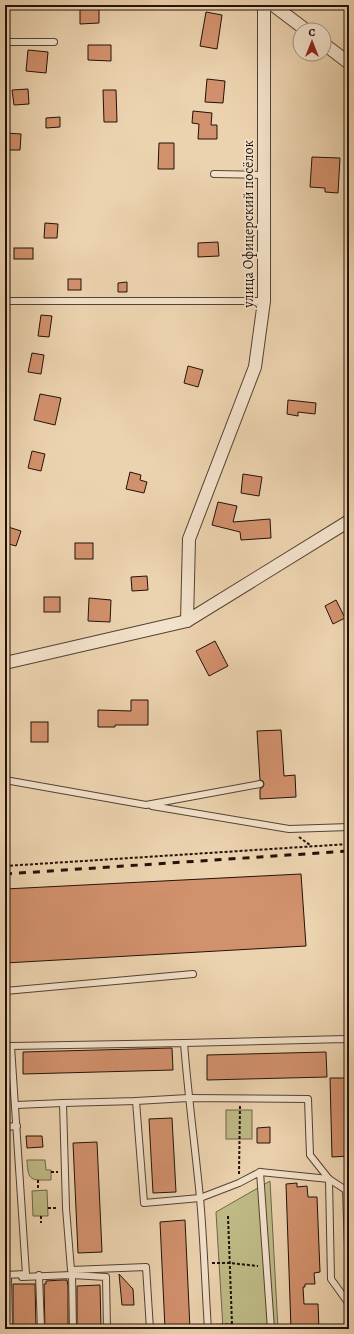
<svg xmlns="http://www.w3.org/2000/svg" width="354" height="1334" font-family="Alegreya,serif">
  <rect width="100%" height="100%" fill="#ecd3af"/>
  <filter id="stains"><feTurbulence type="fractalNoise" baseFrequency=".005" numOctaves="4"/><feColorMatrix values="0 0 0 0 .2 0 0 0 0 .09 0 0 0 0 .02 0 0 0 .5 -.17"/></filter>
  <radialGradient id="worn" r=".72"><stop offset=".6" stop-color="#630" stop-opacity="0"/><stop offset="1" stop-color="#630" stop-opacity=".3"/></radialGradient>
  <g fill="#beba86" stroke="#706648">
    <rect x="226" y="1110" width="26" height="29"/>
    <path d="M27 1160H45L46 1170H51V1180C31 1180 28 1182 27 1160Z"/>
    <polygon points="270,1181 278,1329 223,1329 216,1212"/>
    <polygon points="47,1190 48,1216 33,1216 32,1191"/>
  </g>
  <g fill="#d2916d" stroke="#221209">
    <polygon points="99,8 99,23 80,24 80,9"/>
    <polygon points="206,12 222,15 217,49 200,46"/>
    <polygon points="88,45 111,45 111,61 88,60"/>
    <polygon points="28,50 48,52 46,73 26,71"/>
    <polygon points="207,79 225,81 223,103 205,102"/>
    <polygon points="28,89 29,104 14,105 12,90"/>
    <polygon points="103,90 116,90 117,122 104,122"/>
    <polygon points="193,111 212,113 211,125 217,125 217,139 198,139 199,124 192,123"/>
    <polygon points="60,117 60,127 46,128 46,118"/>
    <polygon points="5,133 21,134 20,150 5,150"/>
    <polygon points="159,143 174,143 174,169 158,169"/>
    <polygon points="312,157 340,158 338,193 325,192 325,188 310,187"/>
    <polygon points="45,223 58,224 57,238 44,238"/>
    <polygon points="218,242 219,256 198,257 198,243"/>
    <rect x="14" y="248" width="19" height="11"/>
    <rect x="68" y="279" width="13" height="11"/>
    <polygon points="127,282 127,292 118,292 118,283"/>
    <polygon points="41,315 52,316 49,337 38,336"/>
    <polygon points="32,353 44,355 41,374 28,372"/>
    <polygon points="188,366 203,370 198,387 184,383"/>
    <polygon points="40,394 61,398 55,425 34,420"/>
    <polygon points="288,400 316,403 315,414 298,412 298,416 287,414"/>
    <polygon points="32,451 45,454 41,471 28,468"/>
    <polygon points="130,472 141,475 140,480 147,482 144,493 126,489"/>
    <polygon points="243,474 262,477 259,496 241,493"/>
    <polygon points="218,502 237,506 233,522 270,519 271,538 241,540 240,532 212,525"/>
    <polygon points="5,526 21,531 16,546 5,543"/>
    <rect x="75" y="543" width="18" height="16"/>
    <polygon points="147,576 148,590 132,591 131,577"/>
    <rect x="44" y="597" width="16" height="15"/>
    <polygon points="89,598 111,600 110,622 88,621"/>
    <polygon points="336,600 345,618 333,624 325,606"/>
    <polygon points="215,641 228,666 209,676 196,651"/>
    <polygon points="131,700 148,700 148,725 115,725 115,727 98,727 98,710 131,711"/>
    <rect x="31" y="722" width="17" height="20"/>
    <polygon points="281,730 284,776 295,775 296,797 260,799 260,789 263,787 264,784 263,781 260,780 257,731"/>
    <polygon points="301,874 306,946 5,963 5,889"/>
    <polygon points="172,1048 173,1070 23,1074 23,1052"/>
    <polygon points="326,1052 327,1077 207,1080 207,1055"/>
    <polygon points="330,1078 349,1078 349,1156 332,1157"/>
    <polygon points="172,1118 176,1192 153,1193 149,1119"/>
    <polygon points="270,1127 270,1143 257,1143 257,1128"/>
    <polygon points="26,1136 42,1136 43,1147 27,1148"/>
    <polygon points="97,1142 102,1252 78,1253 73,1143"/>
    <polygon points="297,1183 297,1187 307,1186 308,1197 317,1197 320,1272 314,1273 315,1284 305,1284 305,1287 303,1287 304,1304 318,1304 319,1329 291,1329 286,1184"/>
    <polygon points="185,1220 190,1329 165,1329 160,1222"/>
    <polygon points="119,1274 133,1289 134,1305 122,1305"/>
    <polygon points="62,1280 67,1280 68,1286 68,1329 45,1329 44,1284 46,1284 46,1281"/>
    <polygon points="13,1284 35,1284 36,1329 13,1329"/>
    <polygon points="100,1285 101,1329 77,1329 77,1286"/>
  </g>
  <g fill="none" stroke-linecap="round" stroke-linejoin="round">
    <defs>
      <g id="service">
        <polyline points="5,42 54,42"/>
        <polyline points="214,174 263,175"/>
        <polyline points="5,301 264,301"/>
        <polyline points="5,780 146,805 260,784"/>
        <polyline points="152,806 289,829 349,827"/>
        <polyline points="5,991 193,974"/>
        <polyline points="184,1043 346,1039 349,1045"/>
        <polyline points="136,1101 144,1203 200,1198 239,1183 260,1172 271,1329"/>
        <polyline points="63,1103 66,1208 71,1270 146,1267 150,1329"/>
        <polyline points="16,1105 63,1103 136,1101 188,1098 308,1099 310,1155 329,1179 349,1192"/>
        <polyline points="5,1127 17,1126"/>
        <polyline points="260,1172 329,1179 331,1279 349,1304"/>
        <polyline points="346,1189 349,1277"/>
        <path d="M5 1275 26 1274 11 1046 184 1043C188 1095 195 1146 200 1198 204 1242 205 1285 208 1329"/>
        <polyline points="39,1275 41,1329"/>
        <polyline points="72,1275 106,1277 107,1329"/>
        <polyline points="22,1277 72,1275 73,1329"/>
        <polyline points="8,1278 9,1329"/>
      </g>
      <g id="minor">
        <polyline points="273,5 306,30"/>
        <polyline points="324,44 349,63"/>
        <polyline points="187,621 189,539 255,367 264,301 264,5"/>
        <polyline points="5,663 187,621 349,521"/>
      </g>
    </defs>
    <use href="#service" stroke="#544232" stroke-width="8"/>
    <use href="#minor" stroke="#544232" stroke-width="14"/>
    <g stroke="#221209" stroke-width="2" stroke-dasharray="3 2" stroke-linecap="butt">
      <polyline points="299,837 310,845"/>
      <polyline points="5,866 349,844"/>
      <polyline points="51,1172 58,1172"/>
      <polyline points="239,1174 240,1106"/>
      <polyline points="38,1180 38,1190"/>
      <polyline points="48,1208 58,1208"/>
      <polyline points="41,1216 41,1223"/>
      <polyline points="228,1216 232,1324 236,1329"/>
      <polyline points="212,1263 229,1263 258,1266"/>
      <polyline points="215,1325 232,1324"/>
    </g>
    <use href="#service" stroke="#f3e2cb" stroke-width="6"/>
    <use href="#minor" stroke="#f3e2cb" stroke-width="12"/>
    <polyline stroke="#221209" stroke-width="3" stroke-dasharray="7 7" stroke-linecap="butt" points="5,874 349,851"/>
  </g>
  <g text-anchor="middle" stroke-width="3.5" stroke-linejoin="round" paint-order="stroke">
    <g font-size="14" fill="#221209" stroke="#f3e2cb">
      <text transform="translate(248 224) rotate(-90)" y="5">улица Офицерский посёлок</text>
    </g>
  </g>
  <rect width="354" height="1334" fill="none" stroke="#ecd3af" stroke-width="20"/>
  <rect x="6" y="6" width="342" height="1322" fill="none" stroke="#221209" stroke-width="2"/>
  <rect x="10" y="10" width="334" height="1314" fill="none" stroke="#221209"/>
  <g transform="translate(312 42)"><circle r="19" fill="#f3e2cb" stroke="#9f8f7d"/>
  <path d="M0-3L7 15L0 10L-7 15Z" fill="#8f2418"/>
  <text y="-6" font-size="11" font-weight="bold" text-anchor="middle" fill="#221209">С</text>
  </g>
  <rect width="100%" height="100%" filter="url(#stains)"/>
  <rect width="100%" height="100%" fill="url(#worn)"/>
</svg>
